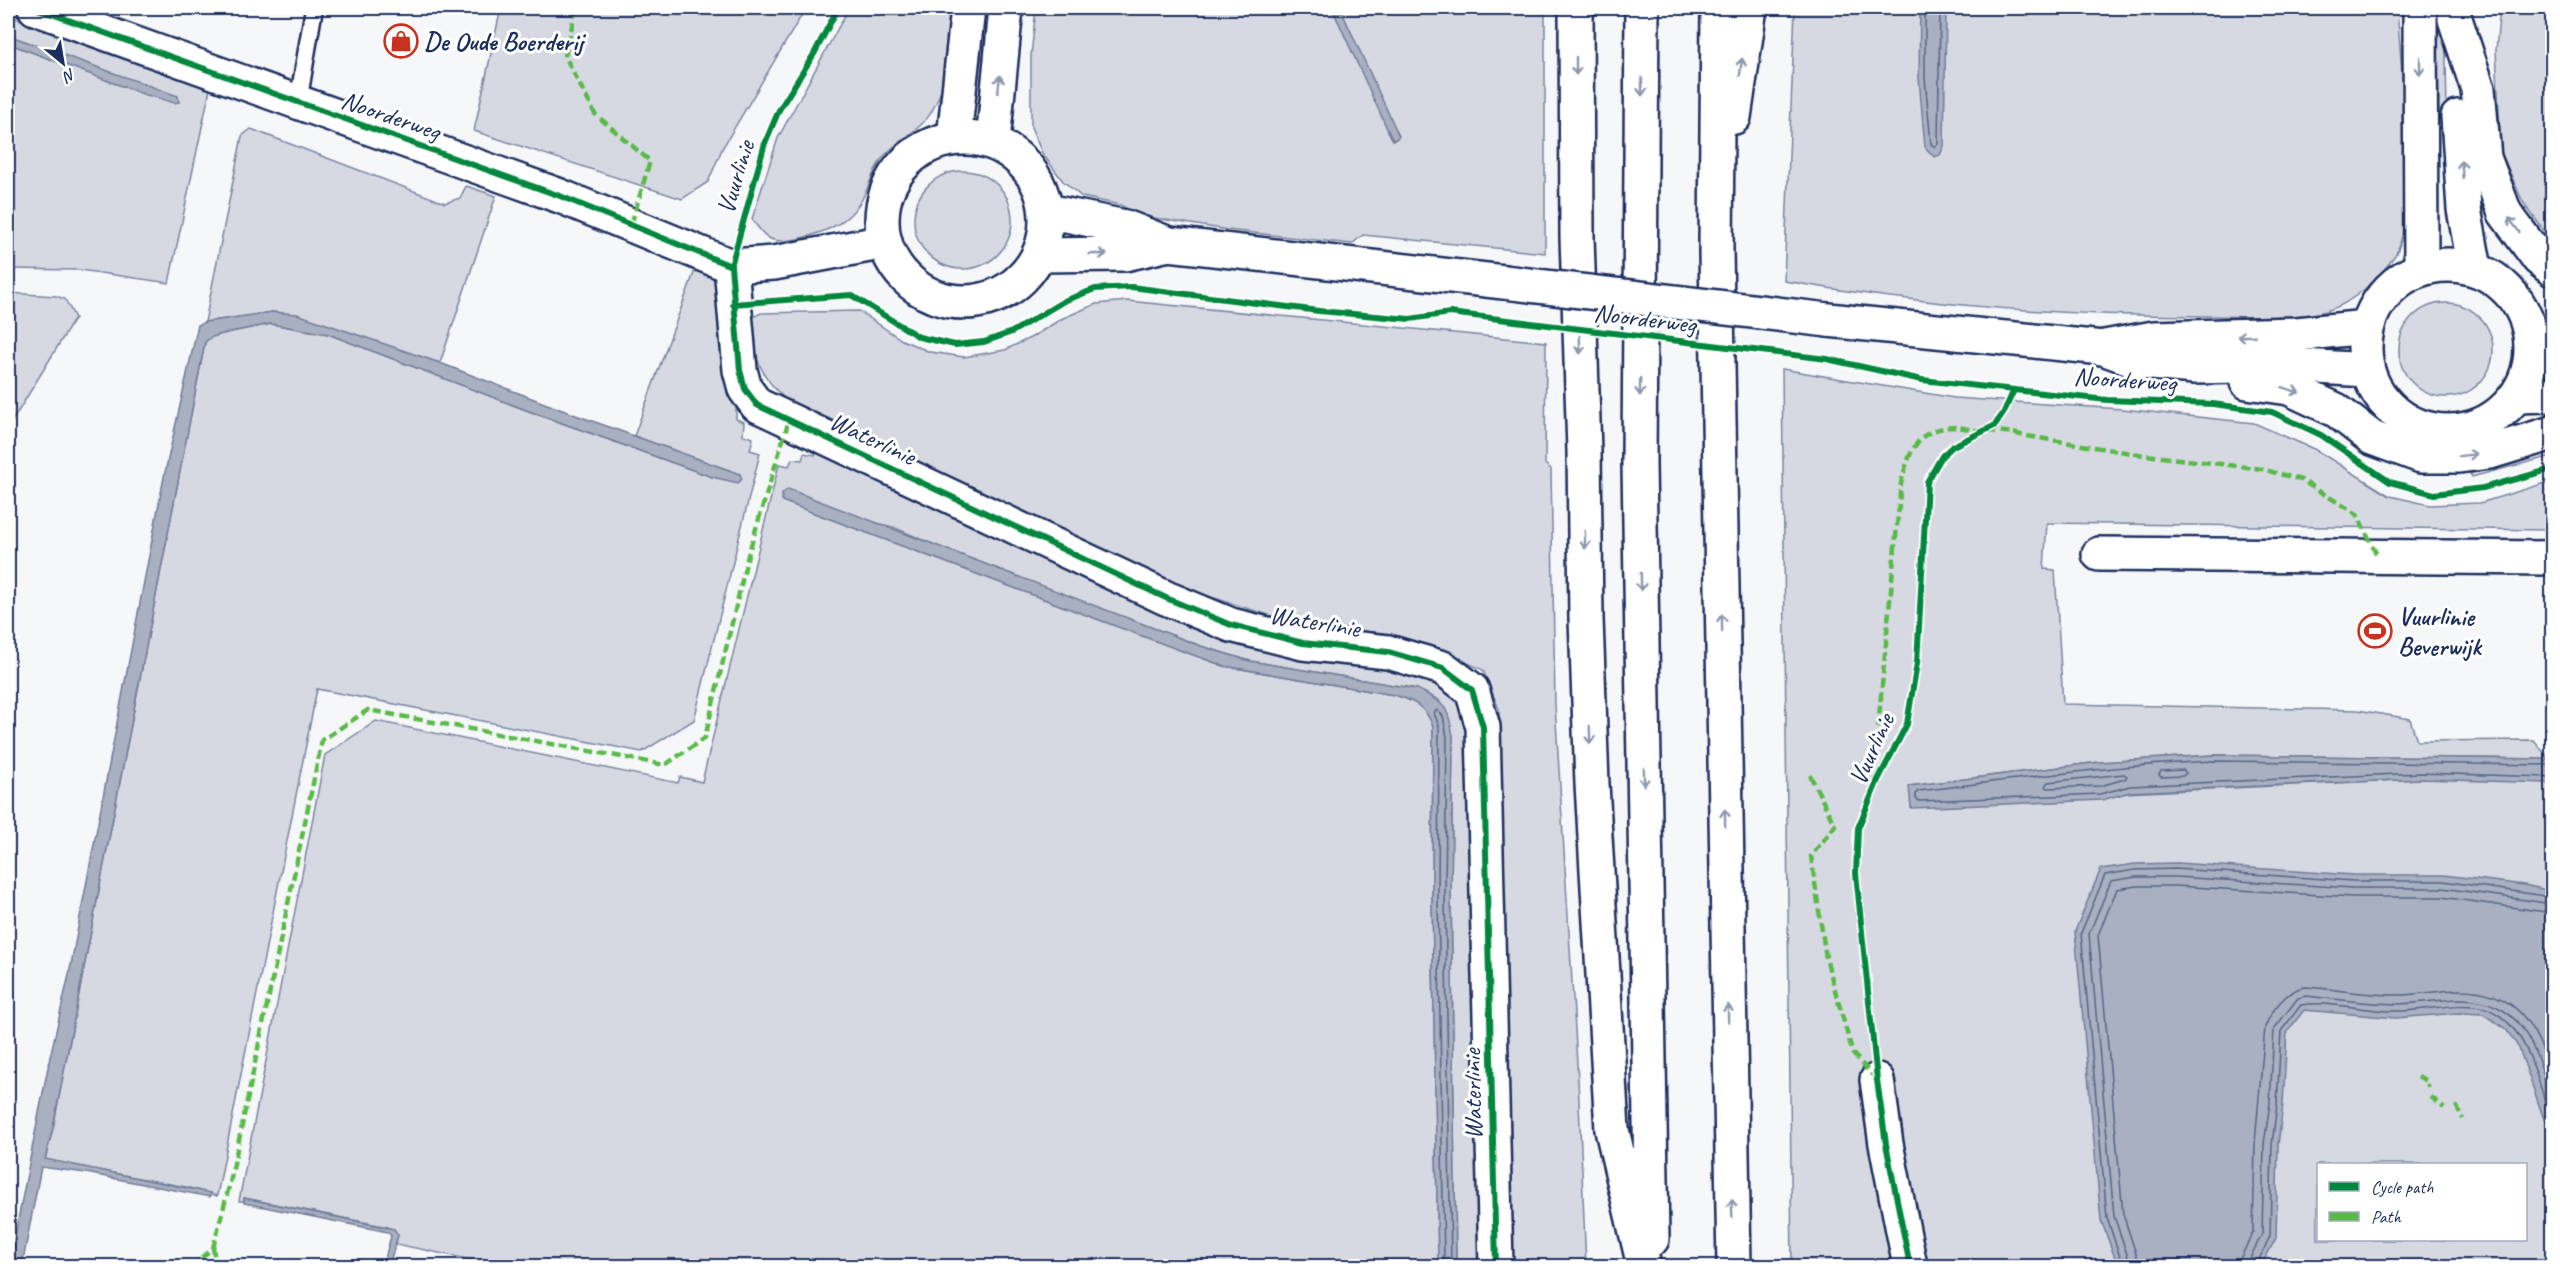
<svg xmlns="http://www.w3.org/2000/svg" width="2560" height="1274" font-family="Caveat,sans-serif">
  <rect width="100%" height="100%" fill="#f6f7f9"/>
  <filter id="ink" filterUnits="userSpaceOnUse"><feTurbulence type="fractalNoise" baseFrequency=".0167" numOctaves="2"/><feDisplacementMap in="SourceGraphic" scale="12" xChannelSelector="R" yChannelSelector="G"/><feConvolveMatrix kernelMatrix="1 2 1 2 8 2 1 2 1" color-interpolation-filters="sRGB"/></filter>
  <g filter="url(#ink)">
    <g fill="#d6d9e2" stroke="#7884a0" stroke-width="1.5" fill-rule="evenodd">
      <polygon points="501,8 806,8 723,147 708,182 682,199 474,131"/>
      <path d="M849 8H957C952 42 950 78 933 109 923 129 901 138 887 153 877 163 872 177 867 189 854 221 829 232 797 239 771 244 766 240 752 219L778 138Z"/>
      <polygon points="1036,8 1545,8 1545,253 1363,235 1352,244 1228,230 1142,216 1120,205 1082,197 1063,181 1042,153 1031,127 1031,56"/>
      <path d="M1795 8H2397C2400 54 2418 222 2395 255 2380 278 2352 304 2326 311 2297 320 2240 316 2208 316 2105 316 2002 311 1900 298 1861 294 1823 287 1784 281Z"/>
      <polygon points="2437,8 2445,8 2447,114 2439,114"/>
      <polygon points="2500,8 2552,8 2552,242 2523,202 2501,152 2496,50"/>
      <polygon points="8,15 210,89 169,283 80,270 8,269"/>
      <polygon points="251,129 445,203 460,198 466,186 496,196 440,363 273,312 205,322 242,136"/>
      <circle cx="963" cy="220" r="49"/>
      <polygon points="698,262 712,273 717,285 736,396 736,419 744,422 743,435 753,438 750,450 760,453 694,720 642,752 317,689 217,1196 186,1187 45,1160 53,1128 205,342 211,337 226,333 271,324 328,334 526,410 712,477 740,474 634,436"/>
      <polygon points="8,293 56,296 65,299 75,318 8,428"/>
      <path d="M1127 301 1546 342 1545 464 1551 469 1555 705 1578 1079 1586 1266H1509L1499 709 1483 670 1438 649 1368 633 1275 617 1179 587 785 399C759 375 756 358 749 324L753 317 761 313 859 311 902 340 930 352 964 357 1005 350 1032 337 1061 319 1096 304Z"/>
      <circle cx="2446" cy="350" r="47"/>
      <path d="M1782 369 1954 398 2122 409 2254 423 2316 450 2390 496 2430 505 2480 503 2552 481V530L2047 523 2044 569 2055 570 2063 704 2358 710 2410 719 2417 741 2534 740 2549 759 2214 755 2100 762 1909 786 2125 793 2420 779 2552 780V1266H1792ZM2318 1164H2526V1240H2318Z"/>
      <path d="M820 446 1106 577 1435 675 1453 693 1477 724 1485 1266H1456L1451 892 1453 736 1439 700 1417 689 1250 661 1201 646 963 557 893 527 782 501 1224 666 1394 695C1413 700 1426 707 1433 726L1432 897 1438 1266H501L396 1244 398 1235 388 1227 244 1198V1201H239L325 755 376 721 678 783 680 777 702 782 779 464 789 466 792 459 802 460 804 453 815 455Z"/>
      <polygon points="2552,447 2552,456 2472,477 2470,474"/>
    </g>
    <g fill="#a9b0c1" stroke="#707c99" stroke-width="1.5">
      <polygon points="1332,8 1340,8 1399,136 1396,139 1393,140 1390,135"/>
      <polygon points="1920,8 1946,8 1944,146 1940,155 1934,157 1925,147 1919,78"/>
      <polygon points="8,35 178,96 179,102 175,103 143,94 15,46 8,43"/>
      <polygon points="273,312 297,314 440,363 573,414 740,474 742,479 738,483 712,477 526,410 328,334 271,324 226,333 212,337 205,342 53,1128 45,1159 211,1193 210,1197 86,1173 41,1167 22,1266 9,1266 50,1057 69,975 164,477 198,325 205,322"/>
      <path d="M788 489 1201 646 1250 661 1417 689C1445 704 1448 705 1453 736L1451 892 1456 1266H1438L1432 897 1433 726C1426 707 1413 700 1394 695L1224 666 1182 651 782 501V494Z"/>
      <polygon points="2214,755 2552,759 2552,783 2420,779 2130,792 2102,800 1911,808 1909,786 2100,762"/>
      <polygon points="2177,863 2354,875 2444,875 2524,885 2552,891 2552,1142 2519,1048 2506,1029 2483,1014 2459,1013 2396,1018 2304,1010 2287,1032 2283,1104 2278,1145 2276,1238 2261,1266 2118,1266 2101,1220 2075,931 2101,869 2135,864"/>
      <polygon points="244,1198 394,1229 398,1235 389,1266 383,1266 391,1236 388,1232 244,1203"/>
    </g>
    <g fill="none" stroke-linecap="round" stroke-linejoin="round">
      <g stroke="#546386" stroke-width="1.5">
        <polyline points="1925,8 1925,78 1931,144 1935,147 1938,144 1940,8"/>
        <path d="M2552 765 2214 761C2115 765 2017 779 1918 791L1916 794V799L1919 801 2100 794 2130 786 2420 773 2552 777"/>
        <polygon points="2183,770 2186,773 2183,776 2161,777 2159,775 2161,771"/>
        <polygon points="2124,774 2127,776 2125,779 2100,786 2048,788 2045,786 2048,782"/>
        <polyline points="1444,1266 1438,897 1439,726 1434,713 1437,710 1443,716 1447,737 1445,893 1451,1266"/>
        <polyline points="2123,1266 2107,1218 2081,933 2105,875 2135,870 2176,869 2354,881 2443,881 2552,897"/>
        <polyline points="2131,1266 2114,1216 2089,934 2111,881 2136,877 2176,877 2353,888 2443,888 2552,904"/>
        <polyline points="2140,1266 2123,1214 2098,935 2117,889 2137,886 2176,886 2353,897 2442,897 2552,913"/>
        <path d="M2239 1266 2241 1257 2253 1232 2255 1143 2265 1027C2271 1011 2287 989 2305 987 2335 989 2366 995 2396 995 2418 995 2439 990 2460 990 2518 990 2535 1026 2552 1074"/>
        <path d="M2249 1266 2250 1258 2262 1234 2264 1144 2270 1103 2274 1029 2298 998 2306 996C2336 999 2367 1004 2397 1004 2418 1004 2440 999 2461 999 2526 1000 2535 1051 2552 1101"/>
        <path d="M2256 1266 2270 1236 2272 1145 2277 1104 2281 1031 2301 1005C2331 1000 2367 1012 2398 1011 2423 1011 2462 1001 2485 1008 2529 1023 2539 1086 2552 1124"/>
      </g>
      <defs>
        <polyline id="lane" points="298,103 314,8"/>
        <g id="street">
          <polyline points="35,8 560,196 731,266 774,263 885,242"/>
          <polyline points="731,266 740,370 745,389 757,405 1166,598 1231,625 1303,643 1388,652 1443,668 1472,690 1483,727 1496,1266"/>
          <polyline points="2099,554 2552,558"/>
          <polyline points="1877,1080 1886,1144 1910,1266"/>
        </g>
        <g id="primary">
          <circle cx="964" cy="220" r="82"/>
          <polyline points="1047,211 1125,227 1169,244 1504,282"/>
          <polyline points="1039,255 1125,254 1169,244"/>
          <circle cx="2448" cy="348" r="83"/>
          <polyline points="1828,320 2103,348 2141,362 2194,367 2286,365 2367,370"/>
          <polyline points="2105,347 2154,338 2297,334 2367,327"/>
          <polyline points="2247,382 2289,388 2336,410 2372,438 2421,456 2459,456 2490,452 2552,433"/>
          <polyline points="2517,396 2552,395"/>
        </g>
        <g id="highway">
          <polyline points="1576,8 1577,237 1584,451 1586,619 1592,784 1612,1130 1644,1266"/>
          <polyline points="1642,8 1639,464 1652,1239"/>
          <polyline points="1718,8 1716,250 1734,1266"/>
          <polyline points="2420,8 2421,268"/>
          <polyline points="2455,19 2478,89 2484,158 2505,213 2539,259 2552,269"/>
          <polyline points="1734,117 1750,8"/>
          <polyline points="2458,117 2464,209 2475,269"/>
          <polyline points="954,138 968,8"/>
          <polyline points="993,142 1006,8"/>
        </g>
      </defs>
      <use href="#lane" stroke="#1b2f5e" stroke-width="21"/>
      <use href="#street" stroke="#1b2f5e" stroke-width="38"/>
      <use href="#primary" stroke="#1b2f5e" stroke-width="38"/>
      <use href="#highway" stroke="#1b2f5e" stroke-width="38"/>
      <use href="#lane" stroke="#fff" stroke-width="16"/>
      <use href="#street" stroke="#fff" stroke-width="33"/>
      <use href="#primary" stroke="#fff" stroke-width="33"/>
      <use href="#highway" stroke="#fff" stroke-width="33"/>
      <defs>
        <polyline id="primary-bridge" points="1504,282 1828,320"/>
      </defs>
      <use href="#primary-bridge" stroke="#1b2f5e" stroke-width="38" stroke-linecap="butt"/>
      <use href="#primary-bridge" stroke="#fff" stroke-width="33"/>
      <g stroke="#58b947" stroke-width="4.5" stroke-dasharray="9 4.5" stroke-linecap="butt">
        <polyline points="576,8 565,56 595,114 650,161 631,225"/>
        <path d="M1878 728 1901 483C1910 450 1917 427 1957 427 1966 428 1975 431 1984 431 1998 432 2008 431 2021 435L2137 454 2262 469 2301 480 2357 514 2377 555"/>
        <polyline points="1810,775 1835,826 1811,856 1826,958 1853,1054 1877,1080"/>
        <polyline points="2418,1076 2428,1082 2428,1087"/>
        <polyline points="2431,1097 2444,1108"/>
        <polyline points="2455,1108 2457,1107 2463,1119"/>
        <polyline points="213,1248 230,1183 322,740 368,710 665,765 705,738 748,555 789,420"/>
        <polyline points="191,1266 213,1248 216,1266"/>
      </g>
      <defs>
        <g id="cycleway">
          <polyline points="35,8 560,196 731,266"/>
          <polyline points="838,8 814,54 779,110 765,143 731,266 740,370 745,389 757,405 1166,598 1231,625 1303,643 1388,652 1443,668 1472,690 1483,727 1496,1266"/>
          <polyline points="733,304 851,295 919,337 955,345 984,342 1012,332 1064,301 1095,289 1131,287 1319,311 1410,319 1450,313 1827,359 1922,380 2107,400 2213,404 2272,412 2321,435 2390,482 2434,494 2483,488 2552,469"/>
          <polyline points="1910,1266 1886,1144 1877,1080 1856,873 1858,828 1878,780 1907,724 1917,663 1927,482 1942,456 1953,446 1994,426 2003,414 2014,390"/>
        </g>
      </defs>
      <use href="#cycleway" stroke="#fff" stroke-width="10"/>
      <use href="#cycleway" stroke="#00873e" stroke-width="6"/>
    </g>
    <defs><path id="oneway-shaft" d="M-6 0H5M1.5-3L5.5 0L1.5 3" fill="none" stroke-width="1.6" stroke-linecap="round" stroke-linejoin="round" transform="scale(1.5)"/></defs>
    <g stroke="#8d97ae">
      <use href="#oneway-shaft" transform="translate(1576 66) rotate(90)"/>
      <use href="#oneway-shaft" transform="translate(2420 66) rotate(90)"/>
      <use href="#oneway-shaft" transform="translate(1741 67) rotate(-82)"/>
      <use href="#oneway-shaft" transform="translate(999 84) rotate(-84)"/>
      <use href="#oneway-shaft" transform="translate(1642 87) rotate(90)"/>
      <use href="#oneway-shaft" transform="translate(2462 169) rotate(-94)"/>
      <use href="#oneway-shaft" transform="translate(2514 225) rotate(-127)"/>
      <use href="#oneway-shaft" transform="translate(1098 254)"/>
      <use href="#oneway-shaft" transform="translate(2246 336) rotate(178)"/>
      <use href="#oneway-shaft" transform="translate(1580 345) rotate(88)"/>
      <use href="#oneway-shaft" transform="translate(1640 387) rotate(91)"/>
      <use href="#oneway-shaft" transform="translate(2291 390) rotate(18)"/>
      <use href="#oneway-shaft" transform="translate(2468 455) rotate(-7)"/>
      <use href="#oneway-shaft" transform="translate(1585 540) rotate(89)"/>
      <use href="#oneway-shaft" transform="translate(1641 582) rotate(89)"/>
      <use href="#oneway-shaft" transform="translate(1722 623) rotate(-91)"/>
      <use href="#oneway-shaft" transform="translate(1590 735) rotate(88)"/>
      <use href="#oneway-shaft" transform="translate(1644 777) rotate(89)"/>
      <use href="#oneway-shaft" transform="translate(1725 818) rotate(-91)"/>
      <use href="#oneway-shaft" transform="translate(1728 1013) rotate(-91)"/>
      <use href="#oneway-shaft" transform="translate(1732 1208) rotate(-92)"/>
    </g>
  </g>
  <defs>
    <symbol id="shop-ring" viewBox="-11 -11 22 22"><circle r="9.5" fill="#fff" stroke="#c8321e" stroke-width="1.5"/><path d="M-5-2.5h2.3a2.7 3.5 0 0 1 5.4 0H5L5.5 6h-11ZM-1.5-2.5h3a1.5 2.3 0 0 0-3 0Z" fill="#c8321e"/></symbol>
    <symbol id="stadium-ring" viewBox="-11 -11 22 22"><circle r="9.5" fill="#fff" stroke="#c8321e" stroke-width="1.5"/><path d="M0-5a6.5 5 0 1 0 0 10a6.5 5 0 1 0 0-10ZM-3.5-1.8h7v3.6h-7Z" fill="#c8321e"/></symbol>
  </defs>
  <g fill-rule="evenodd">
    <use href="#shop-ring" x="382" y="22" width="38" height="38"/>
    <use href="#stadium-ring" x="2356" y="612" width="38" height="38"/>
  </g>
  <g text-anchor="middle" stroke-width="6" stroke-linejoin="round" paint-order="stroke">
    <g font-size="26" font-weight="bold" fill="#1b2f5e" stroke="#fff" text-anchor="start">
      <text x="424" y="50">De Oude Boerderij</text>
      <text x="2398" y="625">Vuurlinie<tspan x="2398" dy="30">Beverwijk</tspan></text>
    </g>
    <g font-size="26" fill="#1b2f5e" stroke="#fff">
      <text transform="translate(391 115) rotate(19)" y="9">Noorderweg</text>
      <text transform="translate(735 177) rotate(-73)" y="9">Vuurlinie</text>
      <text transform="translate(1645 318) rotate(7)" y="9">Noorderweg</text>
      <text transform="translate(2125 379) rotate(4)" y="9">Noorderweg</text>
      <text transform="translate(873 438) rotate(25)" y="9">Waterlinie</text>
      <text transform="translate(1315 621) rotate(9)" y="9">Waterlinie</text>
      <text transform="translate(1871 749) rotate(-66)" y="9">Vuurlinie</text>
      <text transform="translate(1472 1094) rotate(-91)" y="9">Waterlinie</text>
    </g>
  </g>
  <rect width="2560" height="1274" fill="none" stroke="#fff" stroke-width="30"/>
  <rect x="15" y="15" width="2530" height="1244" fill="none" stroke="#1b2f5e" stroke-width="2" filter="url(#ink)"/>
  <rect x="2317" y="1163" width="210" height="78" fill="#ffffff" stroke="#a4acbf" stroke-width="1.5"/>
  <rect x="2329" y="1182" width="30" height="9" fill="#00873e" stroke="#a4acbf" stroke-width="1.5"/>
  <text x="2371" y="1193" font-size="18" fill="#1b2f5e">Cycle path</text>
  <rect x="2329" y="1212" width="30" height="9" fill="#58b947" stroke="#a4acbf" stroke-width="1.5"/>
  <text x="2371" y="1223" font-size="18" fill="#1b2f5e">Path</text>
  <g transform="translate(63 63) rotate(150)" stroke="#ffffff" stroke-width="4.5" paint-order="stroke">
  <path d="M0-4.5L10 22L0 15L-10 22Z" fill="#1b2f5e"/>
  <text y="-9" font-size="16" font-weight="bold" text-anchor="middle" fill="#1b2f5e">N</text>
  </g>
</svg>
